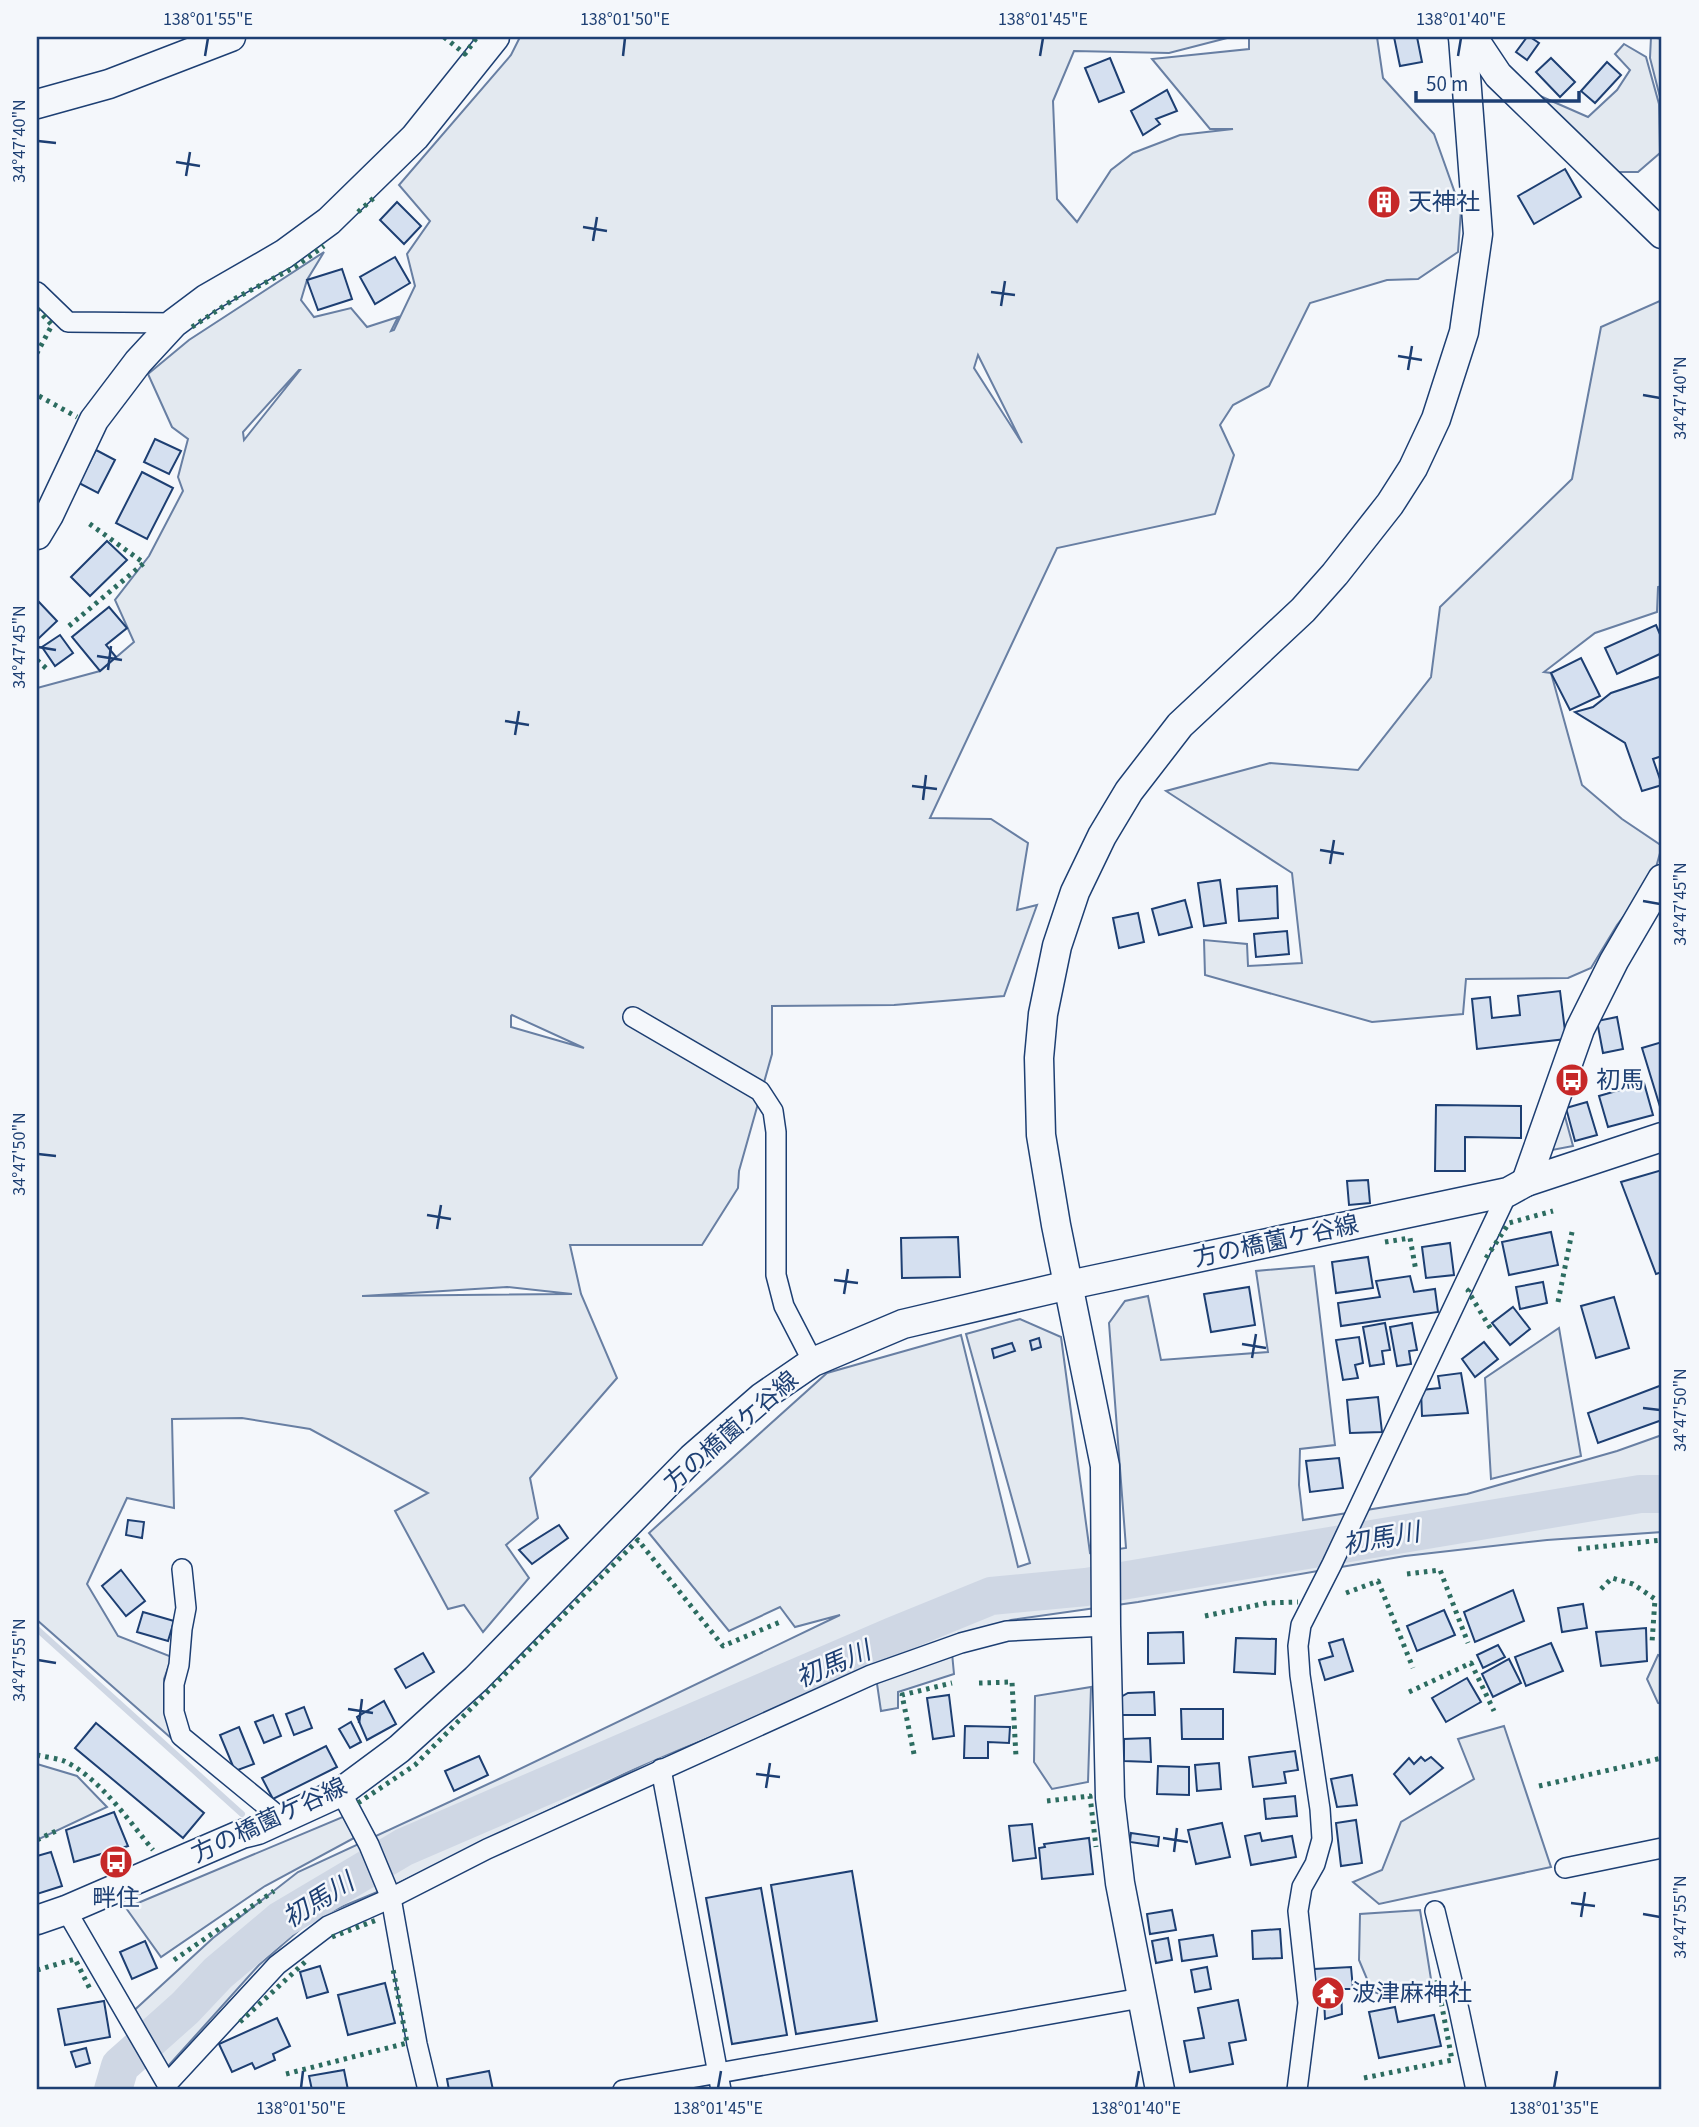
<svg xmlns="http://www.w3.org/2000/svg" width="1699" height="2127" font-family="'Source Sans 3','Noto Sans JP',sans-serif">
  <rect width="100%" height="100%" fill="#f4f7fb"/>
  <g fill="#e3e9f0" stroke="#687fa3" stroke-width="2" fill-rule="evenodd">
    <path d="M520 37H1231L1169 53 1074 51 1053 101 1057 199 1077 222 1111 170 1133 153 1180 135 1233 129H1210L1152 59 1249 49V37H1377L1383 78 1434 134 1461 210 1458 252 1418 279 1387 280 1310 303 1269 386 1233 405 1220 425 1234 455 1215 514 1057 548 930 818 991 819 1028 843 1017 910 1037 905 1004 996 894 1005 772 1006V1054L739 1171 738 1188 702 1245H570L581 1294 617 1378 530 1478 538 1518 506 1545 529 1578 483 1632 464 1605 448 1609 395 1511 428 1493 310 1429 242 1418 172 1419 174 1508 127 1498 87 1584 118 1636 172 1657 164 1679 171 1738 37 1620V688L100 671 134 642 115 600 149 556 183 491 178 477 188 439 172 427 148 374 189 340 324 252 307 280 301 300 314 317 351 308 367 327 398 317 391 331 394 330 415 286 407 254 430 221 399 185 511 55ZM978 355 1022 443 974 368ZM299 370H300L244 440 243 432ZM511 1016 512 1015 584 1048 511 1027ZM507 1287 572 1294 362 1296H363Z"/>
    <polygon points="1651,37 1662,39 1662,105 1650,58"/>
    <polygon points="1624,44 1646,57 1659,104 1660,153 1638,172 1614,172 1531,92 1588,117 1617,90 1630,70 1615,54"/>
    <polygon points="1662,300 1662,586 1658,587 1657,612 1595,633 1544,672 1551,673 1582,785 1622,819 1662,846 1653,878 1617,925 1591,968 1568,978 1466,979 1463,1014 1372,1022 1205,975 1204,940 1247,944 1248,966 1302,963 1292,873 1166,791 1270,763 1358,770 1431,677 1440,607 1572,479 1601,327"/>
    <polygon points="1564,1113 1573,1146 1547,1151"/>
    <polygon points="1314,1266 1335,1445 1300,1449 1299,1485 1303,1520 1467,1494 1617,1451 1662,1435 1662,1532 1547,1540 1405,1556 1138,1602 1011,1620 655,1759 399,1883 312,1919 259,1965 161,2074 128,2016 213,1938 298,1872 501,1778 840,1615 795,1627 780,1607 729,1631 649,1533 827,1373 961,1335 1018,1567 1030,1563 966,1334 1020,1319 1061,1337 1090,1553 1126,1548 1109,1323 1125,1301 1148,1296 1161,1360 1268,1352 1256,1271"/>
    <polygon points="1559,1328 1581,1456 1491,1479 1485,1378"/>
    <polygon points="952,1653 954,1674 898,1692 898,1708 881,1711 876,1677"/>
    <polygon points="1658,1655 1662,1657 1662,1704 1658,1703 1647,1679"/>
    <polygon points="1091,1687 1088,1782 1052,1789 1034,1762 1035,1696"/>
    <polygon points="1504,1726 1551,1867 1379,1904 1353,1882 1382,1870 1401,1822 1474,1779 1458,1739"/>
    <polygon points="37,1764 77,1776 107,1807 37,1840"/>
    <polygon points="345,1816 354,1838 265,1886 161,1957 126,1908"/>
    <polygon points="1420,1910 1434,1998 1387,1997 1372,1991 1359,1960 1360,1914"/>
  </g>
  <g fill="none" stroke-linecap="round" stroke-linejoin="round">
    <polyline stroke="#cfd7e4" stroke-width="6" points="37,1629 242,1814"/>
    <polyline stroke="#cfd7e4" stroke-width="38" points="113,2090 120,2066 185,2008 218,1973 281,1920 404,1847 893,1636 991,1596 1086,1587 1640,1494 1662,1494"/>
  </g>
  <g fill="#d5e0f0" stroke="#1d3f73" stroke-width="2">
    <polygon points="1394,37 1417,37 1422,62 1400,66"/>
    <polygon points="1527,37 1530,37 1539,43 1527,60 1516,52"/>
    <polygon points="1110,58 1124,92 1099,102 1085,68"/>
    <polygon points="1551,58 1575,82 1560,97 1536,72"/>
    <polygon points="1607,62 1621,75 1595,103 1581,91"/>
    <polygon points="1167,90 1177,111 1156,119 1160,124 1143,135 1131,111"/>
    <polygon points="1565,169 1581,197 1534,224 1518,196"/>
    <polygon points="1391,191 1394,210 1378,213 1373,194"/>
    <polygon points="397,202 421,226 404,244 380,220"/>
    <polygon points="395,257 410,283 375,304 360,277"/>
    <polygon points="342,269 352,299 318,310 307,280"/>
    <polygon points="155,439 181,451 169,474 144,462"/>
    <polygon points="96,450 115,460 98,493 79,483"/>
    <polygon points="142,472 173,488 147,539 116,523"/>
    <polygon points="107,541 127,560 90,596 71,577"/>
    <polygon points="39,602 57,621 37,640 37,604"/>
    <polygon points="109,607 127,628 106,645 116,657 100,671 72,637"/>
    <polygon points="1656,625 1662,639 1662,653 1617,674 1605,648"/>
    <polygon points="60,635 73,653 55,666 42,647"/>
    <polygon points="1581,658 1600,696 1570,710 1551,673"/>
    <polygon points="1662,676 1662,756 1653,759 1662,785 1642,791 1625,743 1575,712 1593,707 1611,693"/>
    <polygon points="1220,880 1226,923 1204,926 1198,883"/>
    <polygon points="1277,886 1278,918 1239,921 1237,889"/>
    <polygon points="1185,900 1192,927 1159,935 1152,909"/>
    <polygon points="1138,913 1144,942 1119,948 1113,918"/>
    <polygon points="1287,931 1289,954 1256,957 1254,934"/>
    <polygon points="1560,991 1566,1039 1477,1049 1472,999 1490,997 1492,1018 1520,1015 1518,996"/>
    <polygon points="1617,1017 1623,1049 1603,1053 1597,1021"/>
    <polygon points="1662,1042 1662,1110 1661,1110 1642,1048"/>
    <polygon points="1644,1083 1653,1115 1608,1127 1599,1096"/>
    <polygon points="1587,1102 1597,1135 1575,1141 1566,1108"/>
    <polygon points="1436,1105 1521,1106 1521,1138 1465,1137 1465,1171 1435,1171"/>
    <polygon points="1662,1170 1662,1272 1656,1274 1621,1182"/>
    <polygon points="1368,1180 1370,1203 1349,1205 1347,1181"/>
    <polygon points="1551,1232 1558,1265 1509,1275 1502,1242"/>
    <polygon points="958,1237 960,1277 902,1278 901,1238"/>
    <polygon points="1450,1243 1454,1275 1426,1278 1422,1247"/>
    <polygon points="1368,1257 1373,1288 1336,1293 1332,1262"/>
    <polygon points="1410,1276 1414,1292 1435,1289 1438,1312 1341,1326 1338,1303 1380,1297 1376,1281"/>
    <polygon points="1543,1282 1547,1303 1520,1309 1516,1287"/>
    <polygon points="1249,1287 1255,1325 1211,1332 1204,1294"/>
    <polygon points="1614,1297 1629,1348 1596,1358 1581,1306"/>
    <polygon points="1513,1307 1530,1329 1510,1345 1492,1323"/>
    <polygon points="1385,1323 1390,1350 1382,1351 1384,1364 1370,1366 1363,1327"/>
    <polygon points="1412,1323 1417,1350 1409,1351 1411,1364 1397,1366 1390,1327"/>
    <polygon points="1359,1337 1363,1363 1355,1365 1358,1378 1343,1380 1336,1340"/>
    <polygon points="1039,1338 1041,1347 1032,1350 1030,1341"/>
    <polygon points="1484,1342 1498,1359 1475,1377 1462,1359"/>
    <polygon points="1012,1343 1015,1351 994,1358 992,1349"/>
    <polygon points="1461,1373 1468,1413 1422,1416 1421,1390 1440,1388 1438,1376"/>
    <polygon points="1662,1385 1662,1420 1598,1443 1588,1413"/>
    <polygon points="1378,1397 1382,1432 1350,1433 1347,1400"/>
    <polygon points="1339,1458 1343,1488 1310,1492 1306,1461"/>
    <polygon points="128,1520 144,1522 142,1538 126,1535"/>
    <polygon points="559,1525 568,1538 532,1564 519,1550"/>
    <polygon points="121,1570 145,1601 126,1616 102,1586"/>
    <polygon points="1513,1590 1524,1621 1475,1642 1464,1612"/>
    <polygon points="1583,1604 1587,1628 1562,1632 1558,1608"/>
    <polygon points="1444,1610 1455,1635 1417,1651 1407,1626"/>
    <polygon points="143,1612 174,1621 168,1641 137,1632"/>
    <polygon points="1646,1628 1647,1661 1601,1666 1596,1632"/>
    <polygon points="1183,1632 1184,1663 1148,1664 1148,1633"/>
    <polygon points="1236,1638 1276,1639 1275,1674 1234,1672"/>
    <polygon points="1343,1639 1353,1671 1325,1680 1319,1660 1333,1656 1329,1643"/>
    <polygon points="1551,1643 1563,1671 1526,1686 1515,1657"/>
    <polygon points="1498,1645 1505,1657 1483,1668 1477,1655"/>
    <polygon points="423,1653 434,1672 406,1688 395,1669"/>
    <polygon points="1509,1659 1521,1683 1493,1697 1482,1674"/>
    <polygon points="1467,1678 1481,1702 1446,1722 1432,1698"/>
    <polygon points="1154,1692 1155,1715 1122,1715 1119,1698 1128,1693"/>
    <polygon points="949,1695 954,1736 933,1739 927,1698"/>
    <polygon points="384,1701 396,1724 367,1740 357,1717"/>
    <polygon points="304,1707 312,1728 294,1735 286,1714"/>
    <polygon points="1181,1709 1223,1709 1223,1739 1182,1739"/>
    <polygon points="273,1715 281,1736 264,1743 255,1722"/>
    <polygon points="351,1722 361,1742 350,1748 339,1729"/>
    <polygon points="96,1723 204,1813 183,1838 75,1748"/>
    <polygon points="965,1726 1010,1727 1009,1743 988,1742 988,1758 964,1758"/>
    <polygon points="239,1727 254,1764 235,1771 220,1735"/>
    <polygon points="1150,1738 1151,1762 1124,1761 1124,1739"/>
    <polygon points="326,1746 337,1767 273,1799 262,1778"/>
    <polygon points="1295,1751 1298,1770 1284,1772 1286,1783 1253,1787 1249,1757"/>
    <polygon points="479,1756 488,1775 454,1791 445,1771"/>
    <polygon points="1421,1757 1425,1761 1431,1757 1443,1768 1410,1794 1394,1774 1409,1758 1414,1764"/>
    <polygon points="1219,1763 1221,1789 1197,1791 1195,1765"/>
    <polygon points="1158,1766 1189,1767 1189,1795 1157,1794"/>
    <polygon points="1352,1775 1357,1805 1337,1807 1331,1779"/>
    <polygon points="1295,1796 1297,1816 1266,1819 1264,1799"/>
    <polygon points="114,1812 128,1846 74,1862 66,1830"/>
    <polygon points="1356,1820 1362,1863 1341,1866 1336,1823"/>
    <polygon points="1222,1823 1230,1857 1196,1864 1188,1830"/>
    <polygon points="1032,1824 1036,1858 1013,1861 1009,1826"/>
    <polygon points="1131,1833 1159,1837 1158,1846 1130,1842"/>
    <polygon points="1260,1833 1262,1841 1292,1836 1296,1857 1251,1865 1245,1836"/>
    <polygon points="1089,1838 1093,1874 1042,1879 1039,1848 1045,1847 1044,1844"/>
    <polygon points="51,1852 62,1886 37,1894 37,1856"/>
    <polygon points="852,1871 877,2021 796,2034 771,1885"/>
    <polygon points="761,1888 787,2035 732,2044 706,1898"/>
    <polygon points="1172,1910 1176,1930 1150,1934 1147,1914"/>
    <polygon points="1280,1929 1282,1958 1253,1959 1252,1931"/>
    <polygon points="1213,1935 1217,1956 1182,1961 1179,1940"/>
    <polygon points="1168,1938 1172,1960 1156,1963 1152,1941"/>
    <polygon points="145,1941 157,1968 132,1979 120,1952"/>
    <polygon points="320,1966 328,1992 307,1998 300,1972"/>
    <polygon points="1207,1967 1211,1989 1195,1992 1191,1970"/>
    <polygon points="1351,1967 1353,1989 1341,1989 1342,2014 1325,2019 1324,1998 1316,1998 1314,1969"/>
    <polygon points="385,1983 395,2023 348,2035 338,1995"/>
    <polygon points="1238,2000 1246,2040 1229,2043 1233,2064 1190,2072 1184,2041 1204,2038 1198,2008"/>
    <polygon points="104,2001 110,2037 65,2045 58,2009"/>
    <polygon points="1395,2007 1398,2022 1434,2015 1441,2046 1379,2058 1369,2012"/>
    <polygon points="277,2018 290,2046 273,2054 275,2060 255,2069 252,2063 232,2072 219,2044"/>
    <polygon points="86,2048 90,2063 76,2067 71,2052"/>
    <polygon points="344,2070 348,2090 312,2090 309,2076"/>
    <polygon points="489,2071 493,2090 449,2090 447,2079"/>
  </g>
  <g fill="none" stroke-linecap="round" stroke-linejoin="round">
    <defs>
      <g id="street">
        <polyline points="37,292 68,322 174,323"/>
        <polyline points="633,1017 760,1091 773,1111 776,1132 776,1275 784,1306 813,1362"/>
        <polyline points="182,1569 186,1608 182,1629 179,1665 174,1684 174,1712 181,1736 282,1819"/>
        <polyline points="661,1769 721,2090"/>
        <polyline points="341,1792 369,1845 391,1898 417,2044 428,2090"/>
        <polyline points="1565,1868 1662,1848"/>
        <polyline points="66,1910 167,2084 168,2090"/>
        <polyline points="1435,1911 1459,2010 1476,2090"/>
        <polyline points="167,2084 277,1965 328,1926 391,1898 487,1849 871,1675 961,1643 1007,1631 1106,1626"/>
        <polyline points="623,2090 1141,1998"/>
        <polyline points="1297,2090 1308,2003 1298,1911 1302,1887 1315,1864 1322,1839 1320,1809 1300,1675 1298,1646 1301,1625 1332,1564 1508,1192"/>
      </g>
      <g id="secondary">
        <polyline points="1463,37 1478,45 1498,75 1662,234"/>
        <polyline points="37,104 109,84 231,37"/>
        <polyline points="37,535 49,515 94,420 138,362 174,323 206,299 284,254 329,221 415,137 495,37"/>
        <polyline points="1526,1182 1580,1029 1614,961 1662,879"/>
        <polyline points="37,1920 66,1910 242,1834 258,1830 341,1792 399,1749 476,1679 692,1458 762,1397 813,1362 903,1324 1069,1285 1508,1192 1526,1182 1662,1137"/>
        <polyline points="1160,2090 1120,1883 1110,1798 1106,1626 1105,1466 1056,1225 1041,1135 1039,1058 1043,1014 1057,946 1075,892 1102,836 1129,791 1180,725 1303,610 1335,574 1390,504 1413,468 1436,419 1464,332 1478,234 1463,37"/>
      </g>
    </defs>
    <use href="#street" stroke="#1d3f73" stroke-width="22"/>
    <use href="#secondary" stroke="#1d3f73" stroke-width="31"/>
    <use href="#street" stroke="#f4f7fb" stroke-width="19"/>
    <use href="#secondary" stroke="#f4f7fb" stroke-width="28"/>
    <g stroke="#2c6c60" stroke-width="5" stroke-dasharray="3.5 5" stroke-linecap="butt">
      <polyline points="444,37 465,54 477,37"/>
      <polyline points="358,212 377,195"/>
      <polyline points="37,309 52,325 37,353"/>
      <polyline points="192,327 236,298 295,267 324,246"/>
      <polyline points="39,396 77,417"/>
      <polyline points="69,626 144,563 87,522"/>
      <polyline points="37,660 48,670"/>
      <polyline points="1385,1242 1410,1238 1416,1271"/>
      <polyline points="1486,1258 1509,1223 1553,1211"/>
      <polyline points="1470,1289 1468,1291 1492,1331"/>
      <polyline points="1558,1302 1572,1232"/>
      <polyline points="1578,1549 1662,1540"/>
      <polyline points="1407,1574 1440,1570 1468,1643"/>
      <polyline points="1601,1589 1612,1578 1633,1584 1655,1599 1652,1643"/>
      <polyline points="1346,1593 1378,1581 1413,1668"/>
      <polyline points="1205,1616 1267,1603 1298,1602"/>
      <polyline points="979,1683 1012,1682 1016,1757"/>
      <polyline points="1409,1692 1471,1663 1494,1711"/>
      <polyline points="914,1754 902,1695 952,1683"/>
      <path d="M37 1755C45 1757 56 1758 64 1761 99 1777 129 1821 153 1850"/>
      <polyline points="1539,1786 1662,1758"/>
      <polyline points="1047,1801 1090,1796 1096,1847"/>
      <polyline points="358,1803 415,1765 638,1540 723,1646 780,1622"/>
      <polyline points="37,1840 56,1831"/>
      <polyline points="332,1937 379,1919"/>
      <polyline points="174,1960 274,1891"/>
      <polyline points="37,1970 75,1959 90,1989"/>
      <polyline points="240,2022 305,1962"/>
      <polyline points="286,2074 407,2043 393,1969"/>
      <polyline points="1364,2078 1452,2060 1437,1980"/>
    </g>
  </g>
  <path fill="none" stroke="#1d3f73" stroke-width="2.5" d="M205 56 208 38M623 56 625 38M1040 56 1043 38M1458 56 1461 38M38 141 56 143M176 162 200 166M186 176 190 152M583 227 607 231M593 241 597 217M991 292 1015 295M1001 306 1005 281M1398 356 1422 360M1408 370 1412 346M1643 395 1660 398M38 647 56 650M97 656 122 660M108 670 111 646M505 721 529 725M515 735 519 711M912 786 937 789M923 800 926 775M1320 850 1344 854M1330 864 1334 840M1643 901 1660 904M38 1154 56 1156M427 1215 451 1219M437 1229 441 1205M834 1280 858 1283M844 1294 848 1269M1242 1344 1266 1348M1252 1358 1256 1334M1643 1408 1660 1410M38 1660 56 1663M348 1709 373 1713M359 1723 362 1699M756 1774 780 1777M766 1788 770 1763M1163 1838 1188 1842M1174 1852 1177 1828M1571 1903 1595 1906M1643 1914 1660 1917M1581 1917 1585 1892M301 2088 303 2071M718 2088 721 2071M1136 2088 1139 2071M1554 2088 1557 2071"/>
  <defs>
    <symbol id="building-disc" viewBox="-11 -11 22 22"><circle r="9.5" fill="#c62828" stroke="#f4f7fb"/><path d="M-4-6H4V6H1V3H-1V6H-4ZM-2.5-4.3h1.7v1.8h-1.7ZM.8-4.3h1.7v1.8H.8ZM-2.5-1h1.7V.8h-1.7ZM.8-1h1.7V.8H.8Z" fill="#fff"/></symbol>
    <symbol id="bus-disc" viewBox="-11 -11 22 22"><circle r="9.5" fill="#c62828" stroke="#f4f7fb"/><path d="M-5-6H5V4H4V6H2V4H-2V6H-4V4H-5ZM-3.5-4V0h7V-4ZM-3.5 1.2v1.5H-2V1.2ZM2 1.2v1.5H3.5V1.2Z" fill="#fff"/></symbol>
    <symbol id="temple-disc" viewBox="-11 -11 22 22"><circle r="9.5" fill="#c62828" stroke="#f4f7fb"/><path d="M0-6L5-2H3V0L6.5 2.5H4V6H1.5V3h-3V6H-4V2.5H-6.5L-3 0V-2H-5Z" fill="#fff"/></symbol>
  </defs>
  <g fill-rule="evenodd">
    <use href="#building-disc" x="1365" y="183" width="38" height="38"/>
    <use href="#bus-disc" x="1553" y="1061" width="38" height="38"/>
    <use href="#bus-disc" x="97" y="1843" width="38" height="38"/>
    <use href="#temple-disc" x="1309" y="1974" width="38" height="38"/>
  </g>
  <g text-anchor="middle" stroke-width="5" stroke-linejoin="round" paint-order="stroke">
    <g font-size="24" fill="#1d3f73" stroke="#f4f7fb" text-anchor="start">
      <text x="1408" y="210">天神社</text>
      <text x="1596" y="1088">初馬</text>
      <text x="116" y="1906" text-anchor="middle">畔住</text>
      <text x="1352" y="2001">波津麻神社</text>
    </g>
    <g font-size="24" fill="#1d3f73" stroke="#f4f7fb">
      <text transform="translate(1276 1241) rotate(-12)" y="8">方の橋薗ケ谷線</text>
      <text transform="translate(731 1431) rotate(-41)" y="8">方の橋薗ケ谷線</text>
      <text transform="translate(269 1820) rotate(-25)" y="8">方の橋薗ケ谷線</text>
    </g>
    <g font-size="26" font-style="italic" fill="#1d3f73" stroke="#f4f7fb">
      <text transform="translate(1381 1538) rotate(-10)" y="9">初馬川</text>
      <text transform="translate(833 1664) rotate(-23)" y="9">初馬川</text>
      <text transform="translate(318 1900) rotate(-32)" y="9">初馬川</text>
    </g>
  </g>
  <rect width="1699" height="2127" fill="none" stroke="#f4f7fb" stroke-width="77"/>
  <path d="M1416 91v10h163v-10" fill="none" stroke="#1d3f73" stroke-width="3.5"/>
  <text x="1426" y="91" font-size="21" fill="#1d3f73" stroke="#f4f7fb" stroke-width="5" paint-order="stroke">50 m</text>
  <rect x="38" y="38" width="1622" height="2050" fill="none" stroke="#1d3f73" stroke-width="2.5"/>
  <g font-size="18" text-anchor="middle" fill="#1d3f73">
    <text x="208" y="25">138°01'55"E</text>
    <text x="625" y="25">138°01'50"E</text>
    <text x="1043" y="25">138°01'45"E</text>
    <text x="1461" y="25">138°01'40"E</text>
    <text transform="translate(19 141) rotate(-90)" y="6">34°47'40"N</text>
    <text transform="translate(1680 398) rotate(-90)" y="6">34°47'40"N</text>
    <text transform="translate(19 647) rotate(-90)" y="6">34°47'45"N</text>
    <text transform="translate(1680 904) rotate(-90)" y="6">34°47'45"N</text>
    <text transform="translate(19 1154) rotate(-90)" y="6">34°47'50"N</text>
    <text transform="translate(1680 1410) rotate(-90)" y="6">34°47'50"N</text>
    <text transform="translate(19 1660) rotate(-90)" y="6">34°47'55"N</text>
    <text transform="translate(1680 1917) rotate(-90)" y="6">34°47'55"N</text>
    <text x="301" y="2114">138°01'50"E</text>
    <text x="718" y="2114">138°01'45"E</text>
    <text x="1136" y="2114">138°01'40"E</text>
    <text x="1554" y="2114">138°01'35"E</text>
  </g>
</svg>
